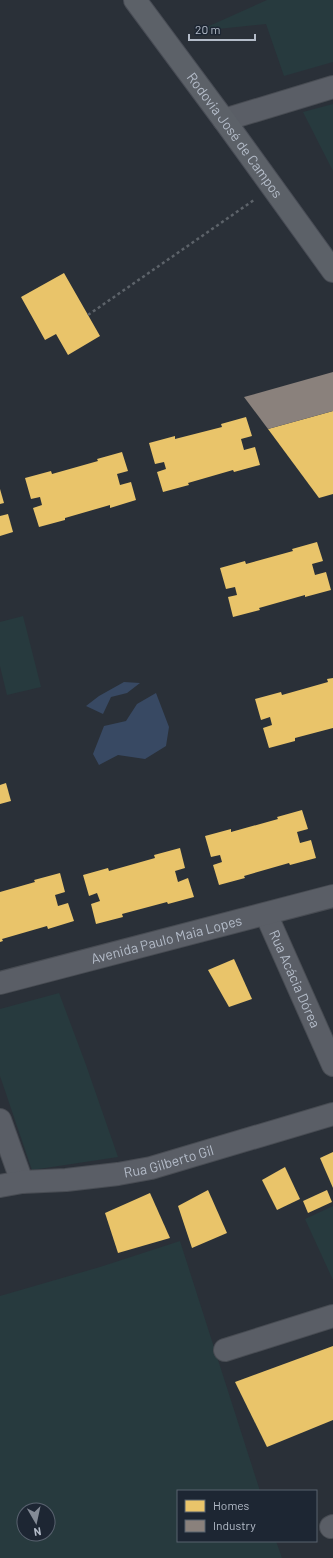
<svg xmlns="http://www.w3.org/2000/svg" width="333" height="1558" font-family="Barlow,sans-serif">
  <rect width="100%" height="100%" fill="#2a3038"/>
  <g fill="#273a3e" fill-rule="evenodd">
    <polygon points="267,0 333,0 333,62 284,76 266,24 198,31"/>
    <polygon points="333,104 333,171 303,112"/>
    <polygon points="23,616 41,687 7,695 0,666 0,622"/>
    <polygon points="59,993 86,1065 118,1157 32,1170 0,1076 0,1009"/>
    <polygon points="333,1206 333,1280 305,1219"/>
    <path d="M180 1241 260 1491H178V1541H276L282 1558H0V1296L100 1267ZM24 1510H48V1534H24Z"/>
  </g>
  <g fill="#384963">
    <polygon points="124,682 140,683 127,693 111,697 103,714 86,706 99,696"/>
    <polygon points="156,693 169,727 166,746 145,759 118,755 99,765 93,754 104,726 126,721 137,704"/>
  </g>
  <g fill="#e9c46a">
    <polygon points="64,273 100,336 68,355 56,334 45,340 21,297"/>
    <polygon points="333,411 333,494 319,498 268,429"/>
    <polygon points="246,417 252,436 241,439 244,450 255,447 260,465 234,472 233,470 188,483 189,485 163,492 157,472 166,469 164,462 155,464 149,443 175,436 175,439 222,427 221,424"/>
    <polygon points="122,452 128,471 117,474 120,485 131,482 136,500 110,508 110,505 65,518 65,520 39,527 33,508 42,505 40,497 31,499 25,478 51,471 52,474 98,461 97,459"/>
    <polygon points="0,489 4,503 0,504"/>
    <polygon points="8,514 13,532 0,536 0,516"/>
    <polygon points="317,542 323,561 312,564 315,575 326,572 331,590 305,597 305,595 259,608 260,610 233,617 228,597 237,595 235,587 226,589 220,568 245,561 246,564 293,551 292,549"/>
    <polygon points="333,678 333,728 295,738 295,741 269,748 263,728 272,725 270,717 261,720 255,699 281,692 282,695 328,682 327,679"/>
    <polygon points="6,783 11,801 0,804 0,785"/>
    <polygon points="302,810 308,829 297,832 300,843 311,840 316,858 290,865 289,863 244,876 245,878 219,885 213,865 222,862 220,855 211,857 205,836 231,829 231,832 278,819 277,817"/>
    <polygon points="180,848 185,868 175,871 178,882 188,878 194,897 168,904 167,902 122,914 123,917 96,924 91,904 100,901 97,893 89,896 83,875 108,868 109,871 155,858 154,855"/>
    <polygon points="60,873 65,892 55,895 58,906 68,903 74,921 48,929 47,926 2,939 3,941 0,942 0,892 35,882 34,880"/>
    <polygon points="234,959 252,999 229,1007 208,970"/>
    <polygon points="333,1152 333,1188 320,1158"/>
    <polygon points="285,1167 300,1199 277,1210 262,1180"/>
    <polygon points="208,1190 227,1233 192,1248 178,1206"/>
    <polygon points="327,1190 332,1202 308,1213 303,1201"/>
    <polygon points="150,1193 170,1238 118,1253 105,1213"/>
    <polygon points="333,1346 333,1420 267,1447 235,1382"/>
  </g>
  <polygon fill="#8a817c" points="333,372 333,411 268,429 244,397"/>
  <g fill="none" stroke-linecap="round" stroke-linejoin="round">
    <defs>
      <g id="minor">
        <polyline points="224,120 333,87"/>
        <path id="s1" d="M266 914 333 1065"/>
        <path id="s2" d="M0 983 333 896"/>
        <polyline points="0,1120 22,1182"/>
        <path id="s3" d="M0 1186 22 1182 66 1180 118 1174 151 1168 333 1114"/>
        <polyline points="225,1350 333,1316"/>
        <polyline points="331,1527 333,1526"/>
      </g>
      <g id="major">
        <path id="s4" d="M135 0 224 120 333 271"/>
      </g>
    </defs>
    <use href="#minor" stroke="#484c53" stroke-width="24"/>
    <use href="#major" stroke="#484c55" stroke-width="24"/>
    <polyline stroke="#5d636a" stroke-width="2.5" stroke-dasharray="3 3" stroke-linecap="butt" points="88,315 254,200"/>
    <use href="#minor" stroke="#5a5e66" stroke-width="22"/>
    <use href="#major" stroke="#5c6168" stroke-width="22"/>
  </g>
  <g text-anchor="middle" stroke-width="4" stroke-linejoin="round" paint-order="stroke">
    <g font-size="14" fill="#b4bcc9" stroke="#1d2633">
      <text dy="5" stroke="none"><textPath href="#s4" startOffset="168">Rodovia José de Campos</textPath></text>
      <text dy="5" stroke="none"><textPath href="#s2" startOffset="172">Avenida Paulo Maia Lopes</textPath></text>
      <text dy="5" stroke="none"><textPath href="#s1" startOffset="71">Rua Acácia Dórea</textPath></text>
      <text dy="5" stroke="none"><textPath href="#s3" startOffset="171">Rua Gilberto Gil</textPath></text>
    </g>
  </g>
  <rect x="177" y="1490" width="140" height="52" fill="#1d2633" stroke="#59626f"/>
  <rect x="185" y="1500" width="20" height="12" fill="#e9c46a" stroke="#59626f"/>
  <text x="213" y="1510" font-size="12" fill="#b4bcc9">Homes</text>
  <rect x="185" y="1520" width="20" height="12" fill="#8a817c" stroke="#59626f"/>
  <text x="213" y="1530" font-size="12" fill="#b4bcc9">Industry</text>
  <g transform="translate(36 1522) rotate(171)"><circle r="19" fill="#1d2633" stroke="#59626f"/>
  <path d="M0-3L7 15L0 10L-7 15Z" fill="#848b96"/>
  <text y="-6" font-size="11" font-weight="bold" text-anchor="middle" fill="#b4bcc9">N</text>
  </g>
  <path d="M189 34v6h66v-6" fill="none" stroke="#b4bcc9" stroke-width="2"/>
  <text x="195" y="34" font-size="12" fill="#b4bcc9" stroke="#1d2633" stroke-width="3" paint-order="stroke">20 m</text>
</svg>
